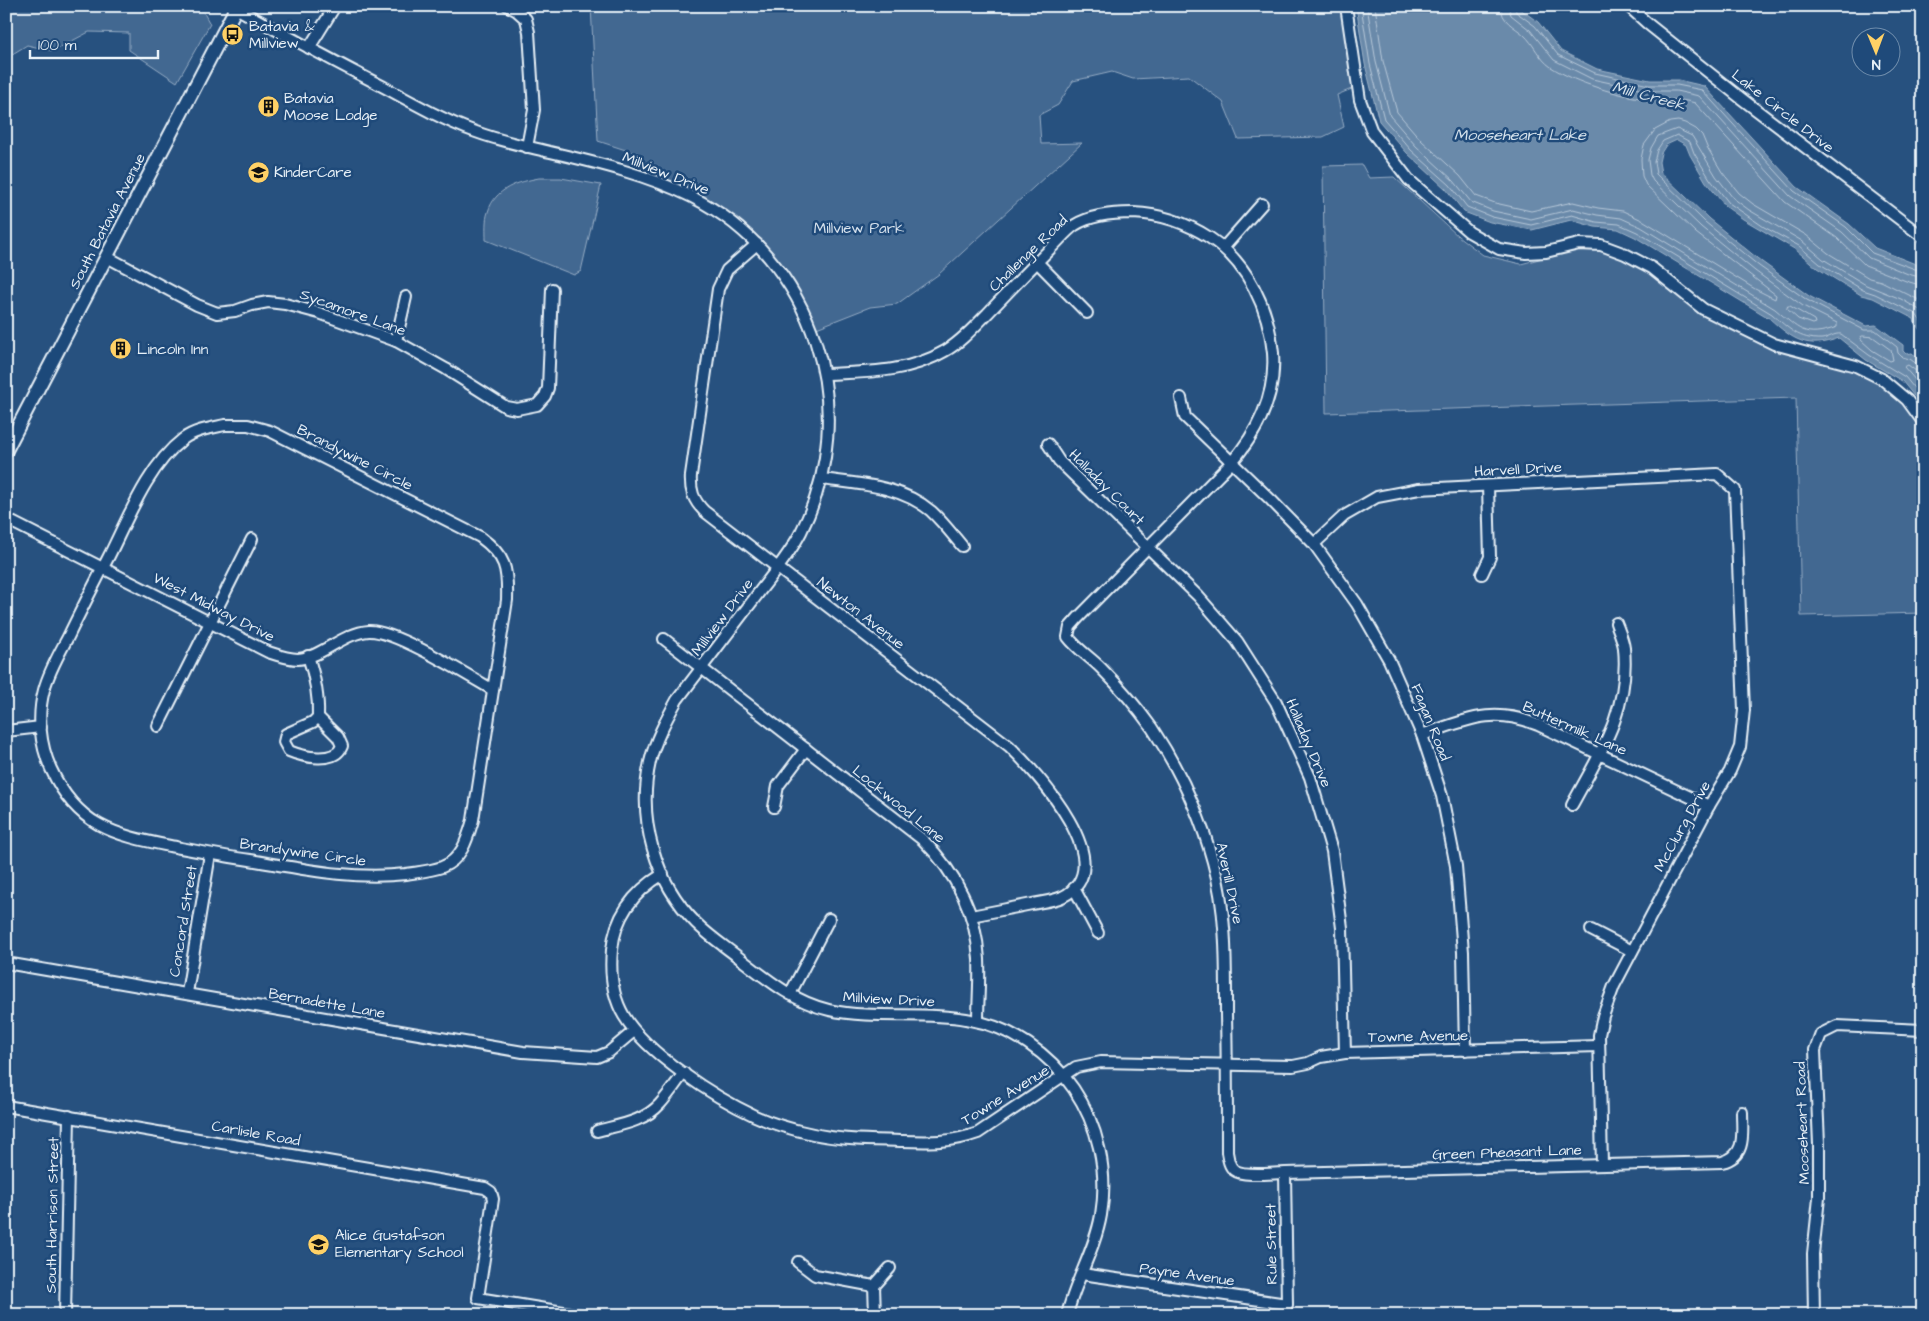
<svg xmlns="http://www.w3.org/2000/svg" width="1929" height="1321" font-family="'Architects Daughter',sans-serif">
  <rect width="100%" height="100%" fill="#27517f"/>
  <filter id="ink" filterUnits="userSpaceOnUse"><feTurbulence type="fractalNoise" baseFrequency=".02" numOctaves="2"/><feDisplacementMap in="SourceGraphic" scale="10" xChannelSelector="R" yChannelSelector="G"/><feConvolveMatrix kernelMatrix="1 2 1 2 8 2 1 2 1" color-interpolation-filters="sRGB"/></filter>
  <g filter="url(#ink)">
    <g fill="#436891" stroke="#96acc4">
      <polygon points="6,6 200,6 210,24 177,82 129,50 129,33 89,32 53,51 27,45 6,58"/>
      <path d="M591 6H1342L1354 88 1337 95 1344 127 1323 137 1238 139 1223 102 1189 76 1133 79 1112 72 1073 81 1058 105 1039 115 1041 144 1082 143 939 274 897 304 870 307 814 329C799 297 783 263 757 237 728 208 680 191 643 173L641 155 598 141Z"/>
      <polygon points="1362,165 1369,178 1394,177 1458,236 1483,255 1521,264 1568,251 1593,249 1626,259 1657,276 1706,313 1764,345 1821,359 1861,373 1896,393 1923,428 1923,553 1921,564 1923,569 1923,613 1801,616 1796,398 1326,413 1323,166"/>
      <path d="M539 178H561L601 185 581 271 574 275 486 240C486 231 485 220 488 212 495 188 518 182 539 178Z"/>
    </g>
    <path fill="#6b8aaa" stroke="#9db3c9" d="M1356 6H1516L1538 22 1561 51 1597 69 1650 80H1678L1704 86 1797 187 1849 224 1875 248 1923 267V333L1915 324 1914 319 1873 298 1861 295 1817 268 1796 250 1743 219 1725 206 1706 182 1690 155 1686 145 1677 140 1666 145 1661 153 1659 162 1661 173 1709 219 1762 262 1809 296 1866 326 1876 325 1903 345V351L1906 354 1912 353 1923 362V407L1902 381 1866 360 1839 338C1807 350 1793 340 1769 318L1635 237 1618 229 1595 227 1571 220 1532 230 1490 222 1464 212 1446 189 1407 153 1379 121 1365 64Z"/>
    <g fill="none" stroke-linecap="round" stroke-linejoin="round">
      <g stroke="#b6c8d9" stroke-width="1">
        <path d="M1361 6 1370 64 1384 119 1411 150 1450 185 1467 207 1492 217 1531 225 1572 215 1596 222 1619 224 1637 232 1772 314C1788 328 1799 340 1822 339 1829 338 1834 333 1841 334L1869 355 1905 377 1923 399"/>
        <path d="M1367 6 1376 62 1390 116 1416 146 1454 181 1471 202 1493 211 1531 219 1573 209 1597 215 1621 218 1641 227 1775 309C1799 329 1804 339 1837 327V323L1803 306 1755 271 1701 227 1653 181 1650 175 1648 160 1651 148 1658 136 1677 129 1692 136 1716 176 1733 198 1749 210 1802 241 1823 259 1866 285 1901 299 1923 312"/>
        <polyline points="1375,6 1383,61 1397,112 1421,140 1460,176 1476,196 1495,203 1531,211 1573,202 1598,208 1623,211 1644,221 1755,289 1775,299 1776,295 1696,233 1646,185 1642,176 1641,159 1644,145 1655,130 1670,122 1678,121 1685,123 1696,129 1702,135 1707,147 1722,172 1739,193 1753,204 1806,235 1828,253 1869,278 1881,281 1923,302"/>
        <path d="M1501 6C1501 22 1514 26 1524 35 1534 44 1539 59 1551 67 1574 82 1621 97 1649 99 1665 100 1679 98 1695 103L1785 202 1837 238 1865 265 1906 281 1923 286"/>
        <polyline points="1508,6 1511,15 1530,30 1554,60 1592,79 1648,91 1676,91 1699,96 1790,196 1842,232 1869,258 1908,274 1923,278"/>
        <polyline points="1515,6 1516,12 1535,26 1558,55 1595,73 1649,85 1677,85 1702,90 1794,191 1846,227 1872,253 1923,272"/>
        <polygon points="1788,306 1790,306 1814,320 1815,323 1812,324 1798,319 1787,309"/>
        <polyline points="1923,325 1916,314 1875,294 1863,290 1820,264 1799,246 1764,227 1729,203 1710,179 1694,153 1690,142 1677,135 1663,141 1657,150 1654,162 1656,174 1705,222 1759,266 1807,300 1864,330 1875,330 1897,347 1898,353 1902,357 1910,359 1918,365 1923,366"/>
        <polygon points="1863,336 1873,337 1891,350 1893,360 1890,361 1872,350 1861,340 1861,337"/>
        <polyline points="1923,372 1916,371 1908,365 1904,367 1923,389"/>
      </g>
      <defs>
        <g id="minor">
          <polyline points="508,6 517,11 526,19 529,32 534,110 527,147"/>
          <polyline points="1346,6 1360,100 1372,132 1409,180 1469,232 1499,249 1526,253 1546,252 1579,244 1601,245 1625,254 1652,268 1703,309 1774,344 1856,366 1882,379 1907,400 1923,422"/>
          <polyline points="1628,6 1648,24 1742,99 1923,237"/>
          <path d="M236 8C285 35 333 61 382 86 413 103 443 120 476 132 500 141 525 146 550 152 598 163 648 175 692 197 814 258 863 410 801 532 789 556 770 577 754 599 728 633 703 666 677 700 666 720 655 740 650 762 637 819 655 882 696 923 710 937 727 948 742 960 769 981 795 1002 829 1010 874 1020 921 1011 966 1019 1058 1035 1116 1124 1101 1215 1095 1250 1075 1281 1067 1315"/>
          <polyline points="309,48 335,6"/>
          <path d="M757 244 727 270 718 289 691 475C690 490 693 500 704 511L1009 746C1036 772 1124 867 1062 897 1053 901 1041 902 1032 904 1012 908 991 912 971 916"/>
          <polyline points="1224,247 1262,204"/>
          <polyline points="107,257 197,305 217,313 235,311 252,305 268,302 285,304 319,313 396,341 446,369 506,407 517,409 537,405 545,396 548,388 552,289"/>
          <polyline points="1037,262 1087,313"/>
          <polyline points="396,341 406,297"/>
          <path d="M824 374C866 372 908 373 945 351 961 342 974 327 987 314 1008 292 1029 270 1050 249 1058 242 1066 231 1075 225 1091 215 1114 213 1133 213 1161 214 1187 223 1210 238 1248 263 1269 309 1273 353 1276 395 1258 432 1231 463L1078 618 1070 627 1068 637C1077 649 1090 657 1101 668 1119 686 1137 707 1152 728 1179 769 1200 814 1213 862 1227 912 1226 964 1226 1015 1227 1061 1227 1106 1227 1152 1228 1158 1229 1166 1234 1170 1243 1177 1273 1173 1285 1173L1722 1162C1747 1156 1742 1133 1742 1112"/>
          <polyline points="1181,398 1185,417 1271,500 1314,544 1357,604 1389,660 1422,735 1442,796 1456,866 1463,952 1465,1050"/>
          <path d="M225 425H248L270 431 480 537C506 556 508 569 507 600L473 820C467 840 462 859 442 867 431 871 418 872 406 874 352 880 303 869 250 860 223 856 197 851 170 846 114 835 77 826 51 769 40 745 37 716 44 690 49 671 59 654 68 637 81 610 95 583 109 556 128 518 148 466 183 439 195 430 211 428 225 425Z"/>
          <polyline points="1048,444 1059,461 1198,596 1237,641 1276,702 1310,777 1332,851 1342,928 1345,1053"/>
          <path d="M821 479C859 484 900 485 931 511 942 521 952 534 962 546"/>
          <path d="M6 519 268 652C277 655 288 659 298 659 323 657 342 633 369 631 395 630 467 675 493 690"/>
          <polyline points="1314,544 1344,516 1377,497 1419,489 1717,474 1735,490 1744,710 1740,747 1730,771 1709,806 1614,986 1603,1016 1599,1035 1602,1165"/>
          <polyline points="1482,574 1490,557 1488,486"/>
          <path d="M664 639 923 840C956 873 976 912 979 959 980 980 978 1001 978 1021"/>
          <path d="M308 656C315 677 319 696 318 717L313 722 286 734 284 742 289 751C303 757 335 764 342 746L338 737 318 717"/>
          <polyline points="158,726 252,539"/>
          <polyline points="6,731 41,727"/>
          <path d="M1422 735C1467 720 1492 706 1538 725L1709 806"/>
          <path d="M1572 805C1600 753 1630 710 1624 648 1623 640 1619 631 1616 623"/>
          <polyline points="774,807 778,786 806,749"/>
          <path d="M663 874C635 891 615 916 612 950 610 972 612 996 624 1016 647 1054 714 1097 755 1116 773 1124 794 1130 813 1134 841 1140 871 1140 900 1141 929 1142 950 1143 978 1133L1076 1067 1101 1062 1293 1066 1308 1063 1321 1057 1345 1053 1599 1046"/>
          <polyline points="1074,888 1098,933"/>
          <polyline points="1591,930 1632,951"/>
          <polyline points="6,963 523,1052 597,1057 609,1052 634,1031"/>
          <polyline points="187,993 210,854"/>
          <polyline points="790,994 829,919"/>
          <polyline points="6,1106 485,1188 491,1192 493,1199 478,1298 582,1315"/>
          <path d="M597 1131C619 1125 644 1122 660 1104 669 1094 676 1083 684 1073"/>
          <polyline points="798,1262 815,1275 874,1286"/>
          <polyline points="1082,1274 1287,1304"/>
          <polyline points="65,1315 69,1116"/>
          <polyline points="875,1315 874,1286 890,1268"/>
          <polyline points="1284,1315 1287,1304 1285,1173"/>
          <polyline points="1814,1315 1813,1254 1819,1198 1819,1144 1815,1050 1821,1034 1837,1026 1923,1030"/>
        </g>
        <polyline id="major" points="6,450 237,6"/>
      </defs>
      <use href="#minor" stroke="#e8f1f8" stroke-width="14"/>
      <use href="#major" stroke="#e8f1f8" stroke-width="16"/>
      <use href="#minor" stroke="#1f4a7a" stroke-width="10"/>
      <use href="#major" stroke="#1f4a7a" stroke-width="12"/>
    </g>
  </g>
  <defs>
    <symbol id="bus-disc" viewBox="-11 -11 22 22"><circle r="9.5" fill="#ffd166" stroke="#1f4a7a"/><path d="M-5-6H5V4H4V6H2V4H-2V6H-4V4H-5ZM-3.5-4V0h7V-4ZM-3.5 1.2v1.5H-2V1.2ZM2 1.2v1.5H3.5V1.2Z" fill="#111"/></symbol>
    <symbol id="building-disc" viewBox="-11 -11 22 22"><circle r="9.5" fill="#ffd166" stroke="#1f4a7a"/><path d="M-4-6H4V6H1V3H-1V6H-4ZM-2.5-4.3h1.7v1.8h-1.7ZM.8-4.3h1.7v1.8H.8ZM-2.5-1h1.7V.8h-1.7ZM.8-1h1.7V.8H.8Z" fill="#111"/></symbol>
    <symbol id="school-disc" viewBox="-11 -11 22 22"><circle r="9.5" fill="#ffd166" stroke="#1f4a7a"/><path d="M0-5L7-2L0 1L-7-2ZM-4 1L0 2.5L4 1V4Q0 6-4 4Z" fill="#111"/></symbol>
  </defs>
  <g fill-rule="evenodd">
    <use href="#bus-disc" x="220" y="22" width="25" height="25"/>
    <use href="#building-disc" x="256" y="94" width="25" height="25"/>
    <use href="#school-disc" x="246" y="160" width="25" height="25"/>
    <use href="#building-disc" x="108" y="336" width="25" height="25"/>
    <use href="#school-disc" x="306" y="1232" width="25" height="25"/>
  </g>
  <g text-anchor="middle" stroke-width="5" stroke-linejoin="round" paint-order="stroke">
    <g font-size="15" fill="#e8f1f8" stroke="#1f4a7a" text-anchor="start">
      <text x="249" y="31">Batavia &amp;<tspan x="249" dy="17">Millview</tspan></text>
      <text x="284" y="103">Batavia<tspan x="284" dy="17">Moose Lodge</tspan></text>
      <text x="274" y="177">KinderCare</text>
      <text x="137" y="354">Lincoln Inn</text>
      <text x="335" y="1240">Alice Gustafson<tspan x="335" dy="17">Elementary School</tspan></text>
    </g>
    <g font-size="15" fill="#e8f1f8" stroke="#1f4a7a">
      <text transform="translate(1783 111) rotate(38)" y="5">Lake Circle Drive</text>
      <text transform="translate(666 173) rotate(22)" y="5">Millview Drive</text>
      <text transform="translate(107 221) rotate(-63)" y="5">South Batavia Avenue</text>
      <text transform="translate(1028 253) rotate(-44)" y="5">Challenge Road</text>
      <text transform="translate(353 312) rotate(20)" y="5">Sycamore Lane</text>
      <text transform="translate(355 457) rotate(27)" y="5">Brandywine Circle</text>
      <text transform="translate(1518 469) rotate(-3)" y="5">Harvell Drive</text>
      <text transform="translate(1107 487) rotate(45)" y="5">Halladay Court</text>
      <text transform="translate(214 607) rotate(27)" y="5">West Midway Drive</text>
      <text transform="translate(861 613) rotate(38)" y="5">Newton Avenue</text>
      <text transform="translate(722 617) rotate(-53)" y="5">Millview Drive</text>
      <text transform="translate(1431 722) rotate(68)" y="5">Fagan Road</text>
      <text transform="translate(1575 728) rotate(24)" y="5">Buttermilk Lane</text>
      <text transform="translate(1309 743) rotate(67)" y="5">Halladay Drive</text>
      <text transform="translate(899 804) rotate(39)" y="5">Lockwood Lane</text>
      <text transform="translate(1682 826) rotate(-61)" y="5">McClurg Drive</text>
      <text transform="translate(303 852) rotate(8)" y="5">Brandywine Circle</text>
      <text transform="translate(1230 883) rotate(78)" y="5">Averill Drive</text>
      <text transform="translate(183 921) rotate(-81)" y="5">Concord Street</text>
      <text transform="translate(889 999) rotate(3)" y="5">Millview Drive</text>
      <text transform="translate(327 1003) rotate(10)" y="5">Bernadette Lane</text>
      <text transform="translate(1418 1036) rotate(-1)" y="5">Towne Avenue</text>
      <text transform="translate(1005 1095) rotate(-32)" y="5">Towne Avenue</text>
      <text transform="translate(1802 1123) rotate(-92)" y="5">Mooseheart Road</text>
      <text transform="translate(256 1133) rotate(10)" y="5">Carlisle Road</text>
      <text transform="translate(1507 1152) rotate(-2)" y="5">Green Pheasant Lane</text>
      <text transform="translate(52 1215) rotate(-89)" y="5">South Harrison Street</text>
      <text transform="translate(1271 1244) rotate(-91)" y="5">Rule Street</text>
      <text transform="translate(1187 1274) rotate(8)" y="5">Payne Avenue</text>
    </g>
    <g font-size="15" fill="#d8e3ee" stroke="#1f4a7a">
      <text x="859" y="233">Millview Park</text>
    </g>
    <g font-size="16" font-style="italic" fill="#d5e2ec" stroke="#1f4a7a">
      <text transform="translate(1649 95) rotate(15)" y="6">Mill Creek</text>
      <text x="1520" y="140">Mooseheart Lake</text>
    </g>
  </g>
  <rect width="1929" height="1321" fill="none" stroke="#1f4a7a" stroke-width="25"/>
  <rect x="12" y="12" width="1904" height="1296" fill="none" stroke="#e8f1f8" stroke-width="2" filter="url(#ink)"/>
  <g transform="translate(1876 52) rotate(179)"><circle r="24" fill="#1f4a7a" stroke="#6f8dac"/>
  <path d="M0-4L9 19L0 12L-9 19Z" fill="#ffd166"/>
  <text y="-8" font-size="14" font-weight="bold" text-anchor="middle" fill="#e8f1f8">N</text>
  </g>
  <path d="M30 50v8h128v-8" fill="none" stroke="#e8f1f8" stroke-width="2.5"/>
  <text x="38" y="50" font-size="15" fill="#e8f1f8" stroke="#1f4a7a" stroke-width="4" paint-order="stroke">100 m</text>
</svg>
